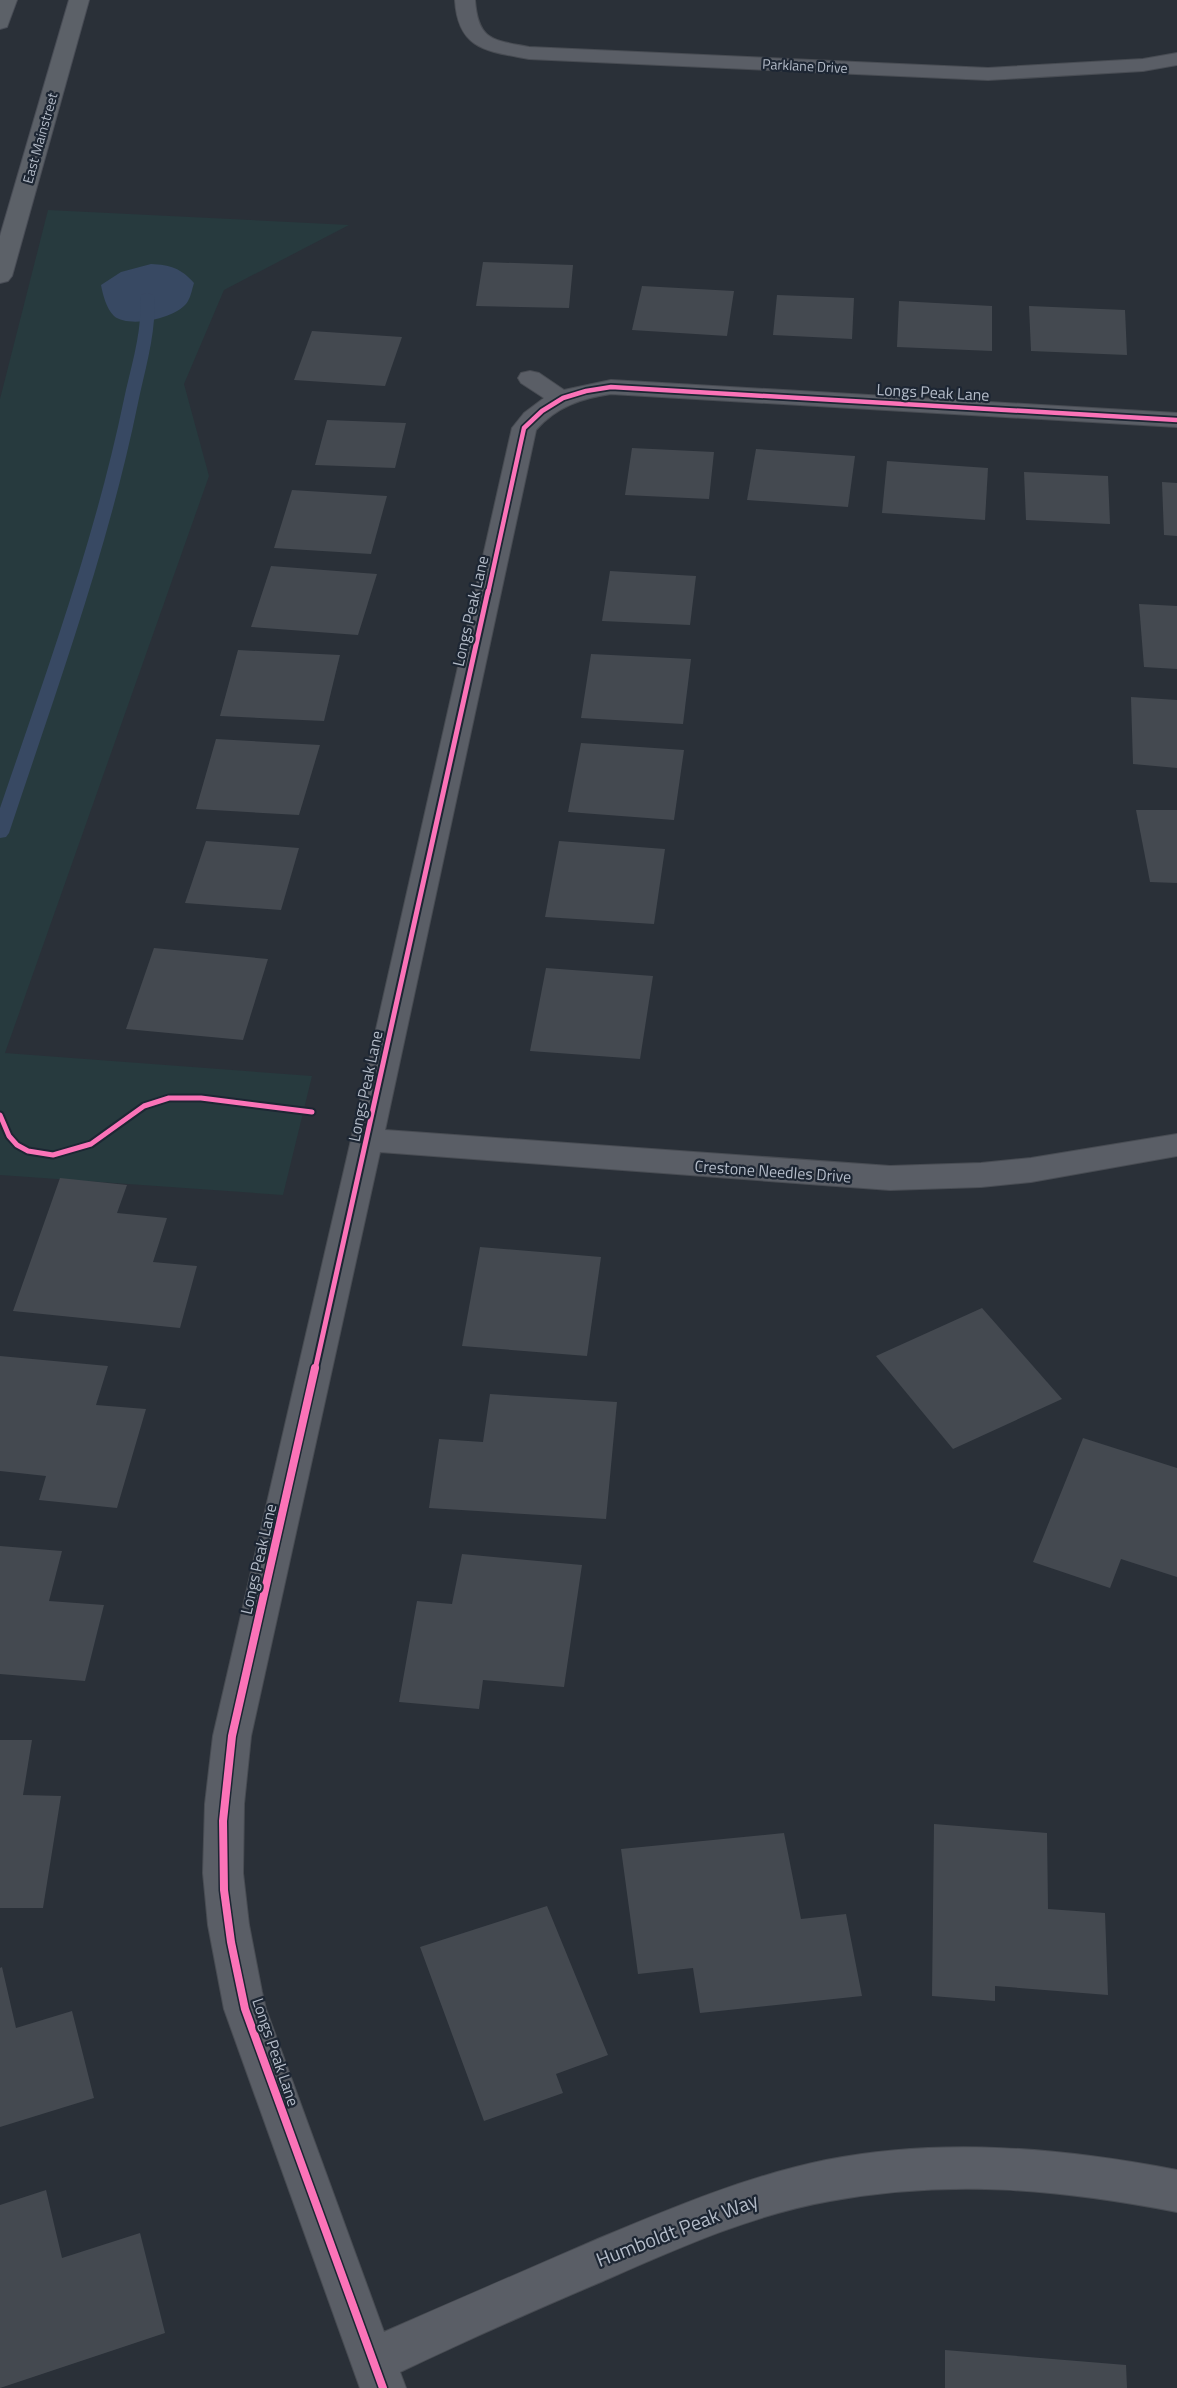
<svg xmlns="http://www.w3.org/2000/svg" width="1177" height="2388" font-family="'Titillium Web',sans-serif">
  <rect width="100%" height="100%" fill="#2a3038"/>
  <polygon fill="#273a3e" points="48,210 349,225 224,290 184,384 209,476 5,1053 312,1076 283,1195 0,1175 0,399"/>
  <path fill="#384963" d="M151 264C170 265 181 268 194 283 192 289 191 296 188 301 179 318 129 329 114 316 106 308 103 295 101 285L121 272Z"/>
  <g fill="none" stroke-linecap="round" stroke-linejoin="round">
    <path fill="#384963" fill-rule="evenodd" d="M147 292 154 296C157 331 145 369 138 403 108 550 56 691 9 833L6 837 0 838V808C46 673 95 539 124 399 131 366 143 330 140 296Z"/>
  </g>
  <g fill="#444950">
    <polygon points="483,262 573,265 569,308 476,306"/>
    <polygon points="642,286 734,291 727,336 632,330"/>
    <polygon points="777,295 854,298 852,339 773,335"/>
    <polygon points="899,301 992,306 992,351 897,347"/>
    <polygon points="1029,306 1125,310 1127,355 1031,351"/>
    <polygon points="312,331 402,337 385,386 294,380"/>
    <polygon points="327,420 406,423 395,468 315,465"/>
    <polygon points="632,448 714,452 709,499 625,495"/>
    <polygon points="756,449 855,456 848,507 747,500"/>
    <polygon points="887,461 988,468 985,520 882,513"/>
    <polygon points="1024,472 1108,476 1110,524 1026,520"/>
    <polygon points="1162,482 1177,483 1177,536 1164,535"/>
    <polygon points="292,490 387,496 371,554 274,548"/>
    <polygon points="271,566 377,574 358,635 251,627"/>
    <polygon points="610,571 696,576 690,625 602,621"/>
    <polygon points="1139,604 1177,606 1177,669 1144,667"/>
    <polygon points="238,650 340,655 324,721 220,716"/>
    <polygon points="591,654 691,659 683,724 581,718"/>
    <polygon points="1131,697 1177,700 1177,768 1133,764"/>
    <polygon points="216,739 320,745 299,815 196,809"/>
    <polygon points="581,743 684,750 674,820 568,812"/>
    <polygon points="1136,810 1177,810 1177,883 1150,882"/>
    <polygon points="206,841 299,848 281,910 185,903"/>
    <polygon points="559,841 665,849 654,924 545,917"/>
    <polygon points="154,948 268,959 243,1040 126,1029"/>
    <polygon points="546,968 653,976 640,1059 530,1051"/>
    <polygon points="60,1178 127,1185 117,1213 167,1218 153,1262 197,1266 180,1328 13,1311"/>
    <polygon points="480,1247 601,1257 587,1356 462,1346"/>
    <polygon points="982,1308 1062,1399 953,1449 876,1356"/>
    <polygon points="0,1356 108,1366 96,1405 146,1409 117,1508 39,1500 46,1476 0,1471"/>
    <polygon points="490,1394 617,1402 606,1519 429,1508 439,1439 483,1442"/>
    <polygon points="1083,1438 1177,1468 1177,1577 1121,1559 1110,1588 1033,1562"/>
    <polygon points="0,1546 62,1551 49,1601 104,1605 85,1681 0,1674"/>
    <polygon points="462,1554 582,1565 564,1687 483,1680 479,1709 399,1702 417,1601 452,1604"/>
    <polygon points="0,1740 32,1740 23,1795 61,1796 43,1908 0,1908"/>
    <polygon points="934,1824 1047,1833 1048,1909 1105,1913 1108,1995 995,1986 995,2001 932,1996"/>
    <polygon points="784,1833 801,1919 846,1914 862,1996 700,2013 693,1968 638,1974 621,1849"/>
    <polygon points="547,1906 608,2055 556,2074 563,2093 484,2121 420,1947"/>
    <polygon points="2,1967 16,2028 72,2011 94,2098 0,2127 0,1968"/>
    <polygon points="46,2190 62,2258 140,2233 165,2333 0,2388 0,2205"/>
    <polygon points="945,2350 1126,2365 1127,2388 945,2388"/>
  </g>
  <g fill="none" stroke-linecap="round" stroke-linejoin="round">
    <defs>
      <g id="minor">
        <path d="M455 0H475C478 41 493 40 529 47L988 68 1143 59 1177 53V65L1143 71 988 80 529 59C487 51 458 50 455 0Z"/>
        <path d="M530 371 539 373 564 390 611 380 1177 413V427L611 394C582 398 556 407 536 430L385 1130 890 1166 981 1163 1031 1158 1177 1134V1156L1031 1182 981 1187 890 1190 380 1152 251 1736 244 1804 243 1873 249 1925 262 1992 266 2009 384 2332C456 2300 528 2269 600 2238 674 2207 748 2176 826 2160 943 2137 1061 2148 1177 2170V2212C1058 2189 950 2179 830 2201 751 2215 676 2249 603 2281 535 2310 467 2340 400 2372L406 2388H360L224 2009 208 1925 203 1873 205 1804 213 1736 351 1140 512 428 524 413 544 398 521 383 518 378 521 373Z"/>
      </g>
      <g id="major">
        <polygon points="0,0 17,0 7,27 0,29"/>
        <polygon points="69,0 89,0 12,276 8,281 0,283 0,236"/>
      </g>
    </defs>
    <use href="#minor" stroke="#484c53" stroke-width="2"/>
    <use href="#major" stroke="#484c55" stroke-width="2"/>
    <polyline stroke="#5d636a" stroke-width="4" stroke-dasharray="4.5 4.5" stroke-linecap="butt" points="0,1115 9,1136 17,1145 28,1151 53,1155 91,1144 144,1106 169,1098 201,1098 312,1112"/>
    <use href="#minor" fill="#5a5e66" fill-rule="evenodd"/>
    <use href="#major" fill="#5c6168" fill-rule="evenodd"/>
    <defs>
      <polyline id="cycleway-far2" points="488,593 524,428 542,411 563,398 586,391 611,387 1177,420"/>
      <g id="cycleway-far1">
        <polyline points="0,1115 9,1136 17,1145 28,1151 53,1155 91,1144 144,1106 169,1098 201,1098 312,1112"/>
        <polyline points="315,1370 488,591"/>
      </g>
      <polyline id="cycleway" points="315,1368 232,1736 223,1821 224,1890 231,1942 245,2009 383,2388"/>
    </defs>
    <use href="#cycleway-far2" stroke="#1d2633" stroke-width="8"/>
    <use href="#cycleway-far1" stroke="#1d2633" stroke-width="9"/>
    <use href="#cycleway" stroke="#1d2633" stroke-width="11"/>
    <use href="#cycleway-far2" stroke="#fb73b8" stroke-width="4.5"/>
    <use href="#cycleway-far1" stroke="#fb73b8" stroke-width="5"/>
    <use href="#cycleway" stroke="#fb73b8" stroke-width="8"/>
  </g>
  <g text-anchor="middle" stroke-width="4.5" stroke-linejoin="round" paint-order="stroke">
    <g font-size="14" fill="#b4bcc9" stroke="#1d2633">
      <text transform="translate(805 66) rotate(3)" y="5">Parklane Drive</text>
      <text transform="translate(40 138) rotate(-74)" y="5">East Mainstreet</text>
    </g>
    <g font-size="16" fill="#b4bcc9" stroke="#1d2633">
      <text transform="translate(933 392) rotate(3)" y="6">Longs Peak Lane</text>
      <text transform="translate(470 611) rotate(-77)" y="6">Longs Peak Lane</text>
      <text transform="translate(365 1086) rotate(-78)" y="6">Longs Peak Lane</text>
      <text transform="translate(773 1171) rotate(4)" y="6">Crestone Needles Drive</text>
      <text transform="translate(258 1559) rotate(-77)" y="6">Longs Peak Lane</text>
      <text transform="translate(276 2052) rotate(71)" y="6">Longs Peak Lane</text>
    </g>
    <g font-size="20" fill="#b4bcc9" stroke="#1d2633">
      <text transform="translate(677 2230) rotate(-21)" y="7">Humboldt Peak Way</text>
    </g>
  </g>
</svg>
